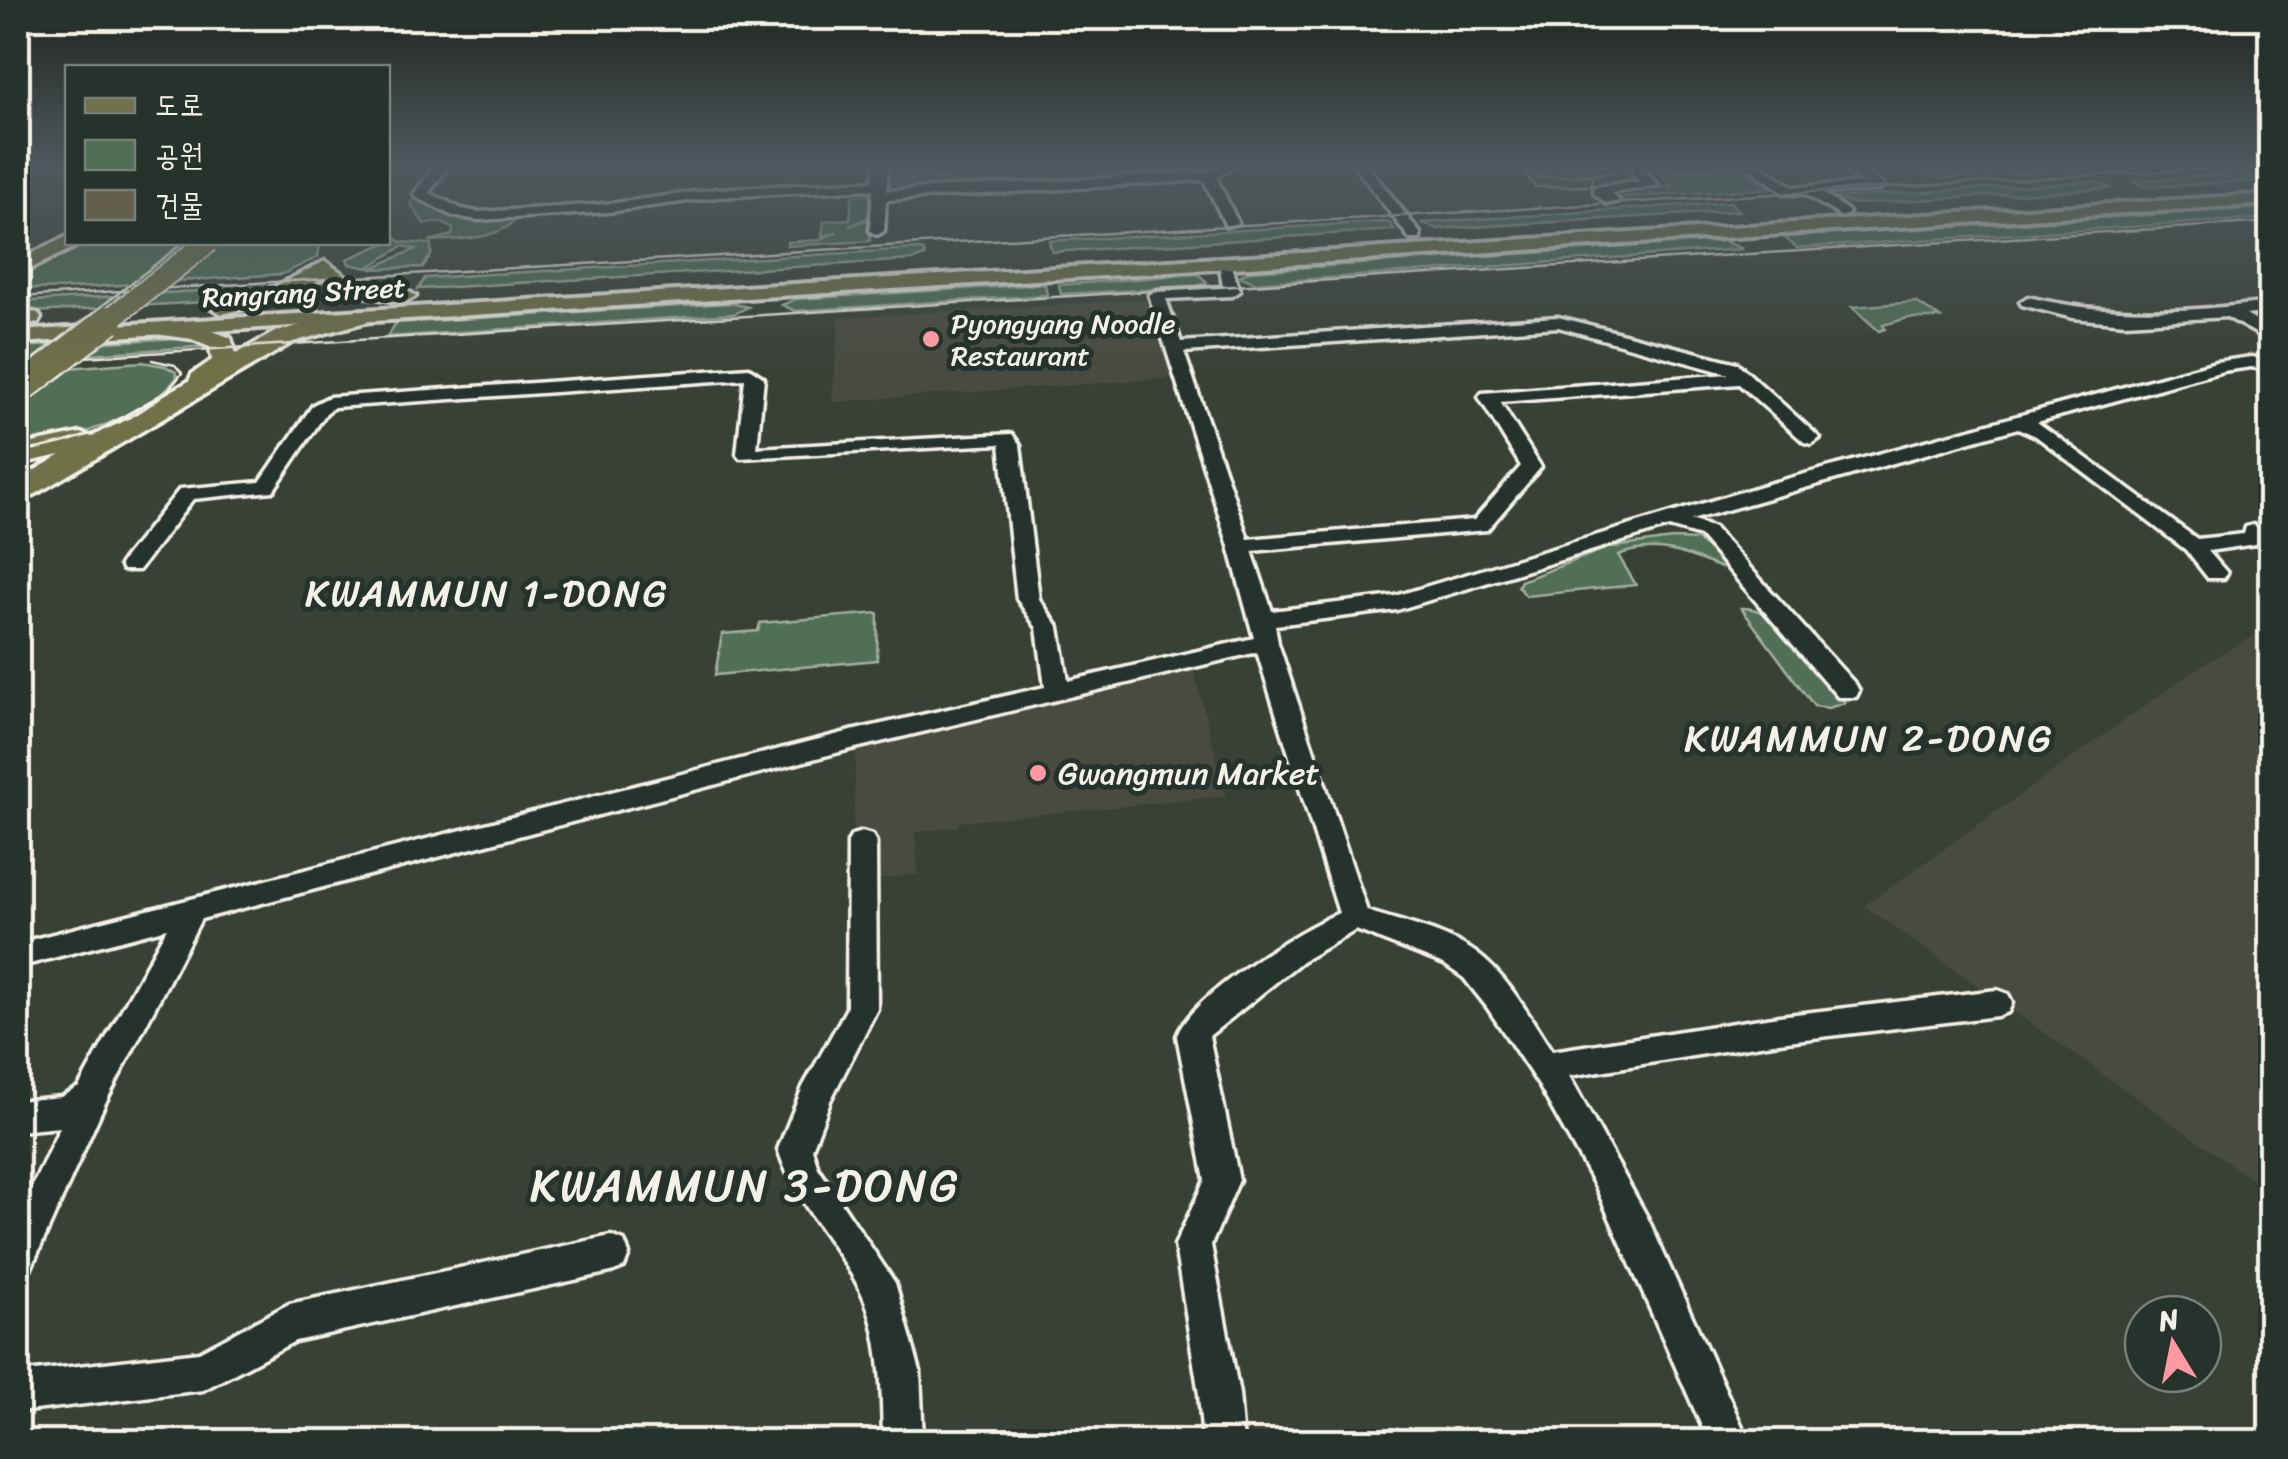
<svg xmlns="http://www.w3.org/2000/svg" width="2288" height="1459" font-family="Sriracha,'Poor Story',sans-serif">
  <rect width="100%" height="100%" fill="#394036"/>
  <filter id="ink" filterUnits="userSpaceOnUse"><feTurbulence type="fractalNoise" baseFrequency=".01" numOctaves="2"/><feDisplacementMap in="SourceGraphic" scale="20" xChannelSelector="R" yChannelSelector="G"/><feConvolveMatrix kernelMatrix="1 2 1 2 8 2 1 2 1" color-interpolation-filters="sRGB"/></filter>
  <g filter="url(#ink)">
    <g fill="#494c40">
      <polygon points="1145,299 1172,378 832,402 839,318"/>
      <polygon points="2270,627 2270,1192 1864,906 2202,665"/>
      <polygon points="1194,671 1226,796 959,822 957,827 915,832 918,874 874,880 870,833 853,833 856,749"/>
    </g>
    <g fill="#516e56" stroke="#a2b09f" stroke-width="2.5">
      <polygon points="888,165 964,184 996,182 997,186 890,192"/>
      <polygon points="1119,165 1183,165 1187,174 1003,186 1002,182 1093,177"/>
      <polygon points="1943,165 2107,165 2120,168 1946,178 1922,174 1924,171 1937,173"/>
      <polygon points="1736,167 1773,188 1615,198 1606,190 1672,186 1657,171"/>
      <polygon points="2240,173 2257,181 2148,187 2131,181"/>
      <polygon points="2093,181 2112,188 1855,204 1833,198"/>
      <polygon points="2270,192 2270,194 18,331 18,329"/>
      <polygon points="872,195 870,217 849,226 870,219 870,241 787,246 787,242 820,240 837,232 822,236 824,221 850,219 852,196"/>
      <path d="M415 197 453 215H521C499 241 461 239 429 241L452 235 453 229 441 222 424 224 410 203Z"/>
      <polygon points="1730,202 1740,211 1437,229 1421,223"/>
      <polygon points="2270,208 2270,218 1797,248 1784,237"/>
      <polygon points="1382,222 1390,223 1394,230 1052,252 1049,241"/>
      <polygon points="388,233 401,242 431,244 431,255 423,267 370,269 416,249 403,246 367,268 349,264 347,259 388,242"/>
      <polygon points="1724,241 1743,249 1256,283 1239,276 1250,271"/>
      <polygon points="87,243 320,243 318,257 283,274 62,289 18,288 18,273"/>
      <polygon points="914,249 924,251 925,256 913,260 418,289 425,278"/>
      <polygon points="1198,274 1207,282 1196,287 1061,294 1059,285"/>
      <polygon points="1045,284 1047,295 795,311 782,305 796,299"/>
      <polygon points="281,286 222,301 18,313 18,302"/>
      <polygon points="1916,302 1940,318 1908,318 1883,325 1885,329 1879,331 1852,307"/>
      <polygon points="731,303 748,307 734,314 387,337 396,323"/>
      <polygon points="180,338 210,346 18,359 18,347"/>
      <path d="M142 362 165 366 176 372 177 377C156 412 57 446 18 450V372Z"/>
      <path d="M1672 539 1697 540 1725 563 1721 568C1685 553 1658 541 1618 555L1636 585 1526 596 1518 586 1521 581 1607 548Z"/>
      <path d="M1741 608C1787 607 1819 670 1845 703L1828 708 1814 706Z"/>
      <polygon points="878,613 877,660 715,675 722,634 758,631 760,623"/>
    </g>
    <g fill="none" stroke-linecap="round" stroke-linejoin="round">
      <defs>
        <g id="minor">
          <polygon points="18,165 32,165 18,174"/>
          <polygon points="435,165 449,165 429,193 462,209 478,212 608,204 717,189 873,181 875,165 888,165 886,191 1206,172 1220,165 1236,165 1216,177 1238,223 1226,226 1204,180 886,200 884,231 877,235 870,231 873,189 717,197 608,212 478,220 453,216 416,197 414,194"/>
          <polygon points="1354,165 1367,165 1420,233 1420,239 1410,239"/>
          <polygon points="1625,165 1638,165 1658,185 1611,193 1619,201 1607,204 1594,193 1594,187 1640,182"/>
          <polygon points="1746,165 1761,165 1793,187 1863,183 1837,165 1853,165 1885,186 1878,190 1822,193 1847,210 1849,213 1842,217 1805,194 1785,194"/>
          <path d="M1219 261H1229L1240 291 1232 296 1166 299 1181 342 1558 317 1737 363 1820 438 1811 444 1804 442 1739 384 1500 402 1541 467 1487 530 1252 551 1272 611 1395 596 1761 486 2216 362 2251 357 2270 360V370L2251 367 2223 371 2037 422 2197 539 2244 534 2246 527 2253 525 2269 534V542L2208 551 2227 573 2224 578H2208L2186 550 2036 436 2018 428 1691 520 1714 528 1856 685 1859 691 1856 697H1838L1700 536 1669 527 1397 610 1275 625 1278 643 1367 911C1403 923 1444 930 1476 953 1508 976 1530 1018 1552 1051L1779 1016 1997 990 2008 994 2012 1003 2008 1012 1997 1016 1779 1042 1569 1076 1647 1217 1749 1442H1709L1597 1189 1540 1087 1487 1007 1464 978 1444 964 1356 930 1302 961 1209 1036 1239 1180 1211 1245 1239 1394 1243 1442H1203L1199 1394 1175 1245 1205 1180 1177 1036C1191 996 1298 930 1339 913L1257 652 851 749 201 919 104 1105 31 1268 18 1273V1217L60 1127 18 1131V1101L61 1097 79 1087 167 928 18 967V943L851 731 1045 687 1037 628 1017 599 1000 444 740 458 737 454 745 379 334 407 326 413 273 491 193 499 139 570H123L120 565 123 560 180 489 260 482 313 405 329 397 749 368 764 378 757 448 1012 434 1020 445 1039 599 1059 628 1068 681 1254 638 1229 546 1149 295 1157 290 1223 287ZM1558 327 1729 374 1482 393 1479 397 1521 466 1474 520 1248 539 1184 352Z"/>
          <path d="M2028 297C2109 317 2188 312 2270 302V312L2246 315 2270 329V341L2227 317 2125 323 2073 318 2022 305 2020 302Z"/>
          <path d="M862 832 872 835 876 842 877 1009 830 1101 812 1149 818 1168 895 1283 920 1371 923 1442H883C882 1393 882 1333 860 1289 834 1240 795 1203 778 1149L803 1087 847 1008 848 842 852 835Z"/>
          <polygon points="611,1236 624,1241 629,1254 624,1267 611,1272 295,1341 203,1390 18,1412 18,1373 199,1352 289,1304"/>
        </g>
        <polygon id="major" points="2270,194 2270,204 18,343 18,331"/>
        <g id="highway">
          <polygon points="66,237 68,242 85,242 18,275 18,260"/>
          <polygon points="325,261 352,280 404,289 416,296 404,303 337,291 323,278 290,297 231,312 222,314 210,307 213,302 274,287"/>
          <polygon points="18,310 38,313 41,318 38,323 18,324"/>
          <polygon points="357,310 369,317 366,322 293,342 29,498 18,501 18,480 61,455 18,464 18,446 81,433 92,437 189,381 192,374 212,360 210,347 192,339 148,333 145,328 148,323 197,325 231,338 236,354 275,332"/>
        </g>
      </defs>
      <use href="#minor" stroke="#f4f1e8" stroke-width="7"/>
      <use href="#major" stroke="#f4f1e8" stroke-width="8"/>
      <use href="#highway" stroke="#f4f1e8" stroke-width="7"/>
      <use href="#minor" fill="#26332d" fill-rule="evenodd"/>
      <use href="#major" fill="#70704a" fill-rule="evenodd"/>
      <use href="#highway" fill="#70704a" fill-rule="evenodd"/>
      <g stroke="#f4f1e8" stroke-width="2.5">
        <polyline points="18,297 2270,165"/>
        <polyline points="34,359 184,242"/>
        <polyline points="18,361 2270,222"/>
        <polyline points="18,400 221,242"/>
        <path d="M18 452C72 444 150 420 182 373L175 365 152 360"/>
      </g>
      <defs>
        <polyline id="highway-bridge-far1" points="106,322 208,242"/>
        <polyline id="highway-bridge" points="18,391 109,320"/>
      </defs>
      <use href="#highway-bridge-far1" stroke="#f4f1e8" stroke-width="25" stroke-linecap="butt"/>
      <use href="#highway-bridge" stroke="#f4f1e8" stroke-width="32" stroke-linecap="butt"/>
      <use href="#highway-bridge-far1" stroke="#70704a" stroke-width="21"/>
      <use href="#highway-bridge" stroke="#70704a" stroke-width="28"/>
    </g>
    <polygon fill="#565241" stroke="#f4f1e8" stroke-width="2.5" points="1519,165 1627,165 1630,179 1591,186 1535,187"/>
    <polygon fill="#464235" stroke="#f4f1e8" stroke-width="2.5" points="1632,169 1630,179 1591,186 1593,175"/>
    <polygon fill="#645f4c" stroke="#f4f1e8" stroke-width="2.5" points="1528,165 1627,165 1632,169 1593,175 1537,177"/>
  </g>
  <linearGradient id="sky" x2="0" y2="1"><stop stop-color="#1f231e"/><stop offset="0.45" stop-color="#4e595d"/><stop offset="1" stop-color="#4e595d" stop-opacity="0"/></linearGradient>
  <rect width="2288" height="369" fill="url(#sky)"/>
  <g fill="#ff9aa2" stroke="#26332d" stroke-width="4">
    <circle cx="931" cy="339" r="10"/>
    <circle cx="1038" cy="773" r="10"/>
  </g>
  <g text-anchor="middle" stroke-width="10" stroke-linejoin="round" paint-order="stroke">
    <g font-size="28" fill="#f4f1e8" stroke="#26332d">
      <text transform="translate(304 292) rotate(-3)" y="10">Rangrang Street</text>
    </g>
    <g font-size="28" fill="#f4f1e8" stroke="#26332d" text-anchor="start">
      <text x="951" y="333">Pyongyang Noodle<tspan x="951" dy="32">Restaurant</tspan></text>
    </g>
    <g font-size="32" fill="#f4f1e8" stroke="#26332d" text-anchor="start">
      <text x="1058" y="784">Gwangmun Market</text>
    </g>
    <g font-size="38" letter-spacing="2.5" fill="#f4f1e8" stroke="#26332d">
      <text x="487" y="606">KWAMMUN 1-DONG</text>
      <text x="1869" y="751">KWAMMUN 2-DONG</text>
    </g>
    <g font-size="45" letter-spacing="2.5" fill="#f4f1e8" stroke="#26332d">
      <text x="745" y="1201">KWAMMUN 3-DONG</text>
    </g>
  </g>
  <rect width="2288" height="1459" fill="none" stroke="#26332d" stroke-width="60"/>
  <rect x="30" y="30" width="2228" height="1399" fill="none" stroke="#f4f1e8" stroke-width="4" filter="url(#ink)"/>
  <rect x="65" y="65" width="325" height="180" fill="#26332d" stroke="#787f78" stroke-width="2.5"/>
  <rect x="85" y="98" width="50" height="15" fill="#70704a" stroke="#787f78" stroke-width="2.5"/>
  <text x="155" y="115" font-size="30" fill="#f4f1e8">도로</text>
  <rect x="85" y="140" width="50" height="30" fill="#516e56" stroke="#787f78" stroke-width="2.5"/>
  <text x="155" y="165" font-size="30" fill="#f4f1e8">공원</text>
  <rect x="85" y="190" width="50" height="30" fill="#645f4c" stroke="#787f78" stroke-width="2.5"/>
  <text x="155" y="215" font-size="30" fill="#f4f1e8">건물</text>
  <g transform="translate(2173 1344) rotate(350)"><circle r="48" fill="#26332d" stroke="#787f78" stroke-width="2.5"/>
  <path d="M0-8L18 38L0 25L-18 38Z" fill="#ff9aa2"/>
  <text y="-15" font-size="28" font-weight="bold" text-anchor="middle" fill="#f4f1e8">N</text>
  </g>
</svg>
